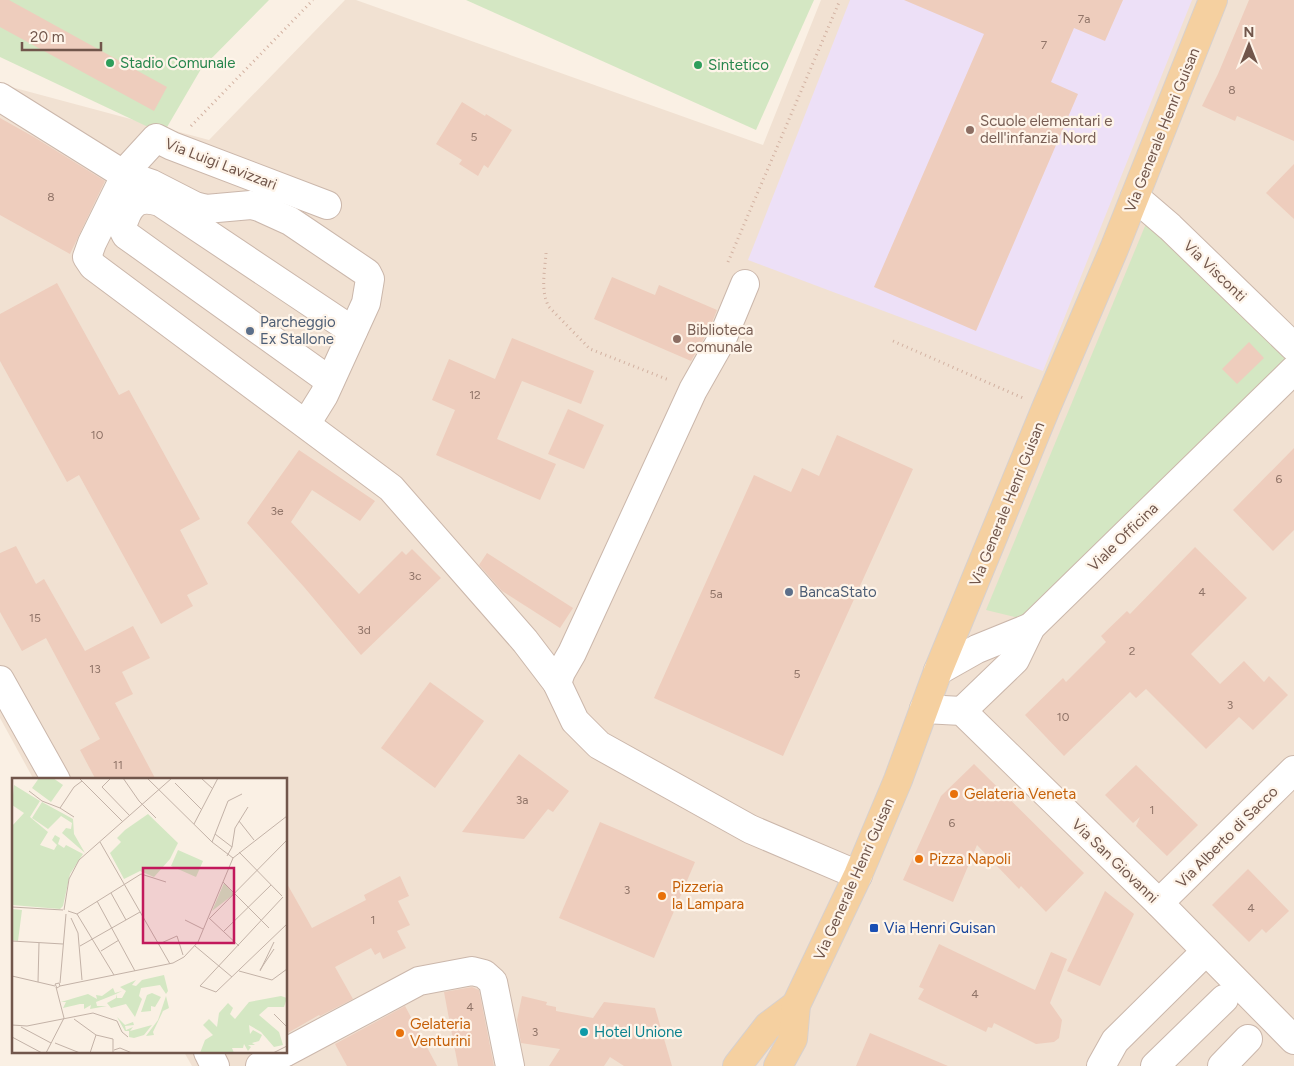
<svg xmlns="http://www.w3.org/2000/svg" width="1294" height="1066" font-family="Figtree,sans-serif">
  <rect width="100%" height="100%" fill="#faf0e4"/>
  <polygon fill="#f1e1d2" points="345,0 356,0 763,145 821,0 1294,0 1294,1066 192,1066 184,1052 286,1052 286,780 34,780 0,718 0,84 209,140"/>
  <polygon fill="#ede0f7" points="850,0 1192,0 1043,371 748,260"/>
  <g fill="#d4e7c3">
    <polygon points="0,0 269,0 201,69 163,134 0,57"/>
    <polygon points="466,0 814,0 756,130"/>
    <polygon points="1150,214 1294,359 1027,620 986,610"/>
  </g>
  <g fill="#eecdbd">
    <polygon points="0,0 9,0 167,87 154,111 0,27"/>
    <polygon points="904,0 1123,0 1105,41 1074,28 1051,82 1078,94 976,331 874,287 984,34"/>
    <polygon points="1249,0 1294,0 1294,141 1237,116 1235,121 1202,106 1218,74"/>
    <polygon points="462,102 485,116 486,114 512,130 488,168 484,165 478,176 459,164 462,160 436,144"/>
    <polygon points="0,118 34,137 105,181 70,254 0,215"/>
    <polygon points="1294,164 1294,219 1266,193"/>
    <polygon points="612,277 655,295 659,285 717,310 709,330 691,361 594,319"/>
    <polygon points="57,283 119,395 129,390 200,519 180,530 208,584 187,595 193,606 161,624 79,475 67,482 0,361 0,314"/>
    <polygon points="512,338 594,371 581,404 522,381 497,439 556,464 540,500 436,455 455,410 432,400 449,359 495,379"/>
    <polygon points="1249,342 1264,358 1237,384 1222,369"/>
    <polygon points="568,409 604,425 584,469 548,454"/>
    <polygon points="837,435 913,469 783,756 654,698 754,475 791,492 802,468 819,476"/>
    <polygon points="1294,448 1294,530 1273,551 1233,510"/>
    <polygon points="299,450 375,501 360,521 312,490 291,522 359,594 402,551 406,555 412,549 441,578 361,655 304,587 247,523"/>
    <polygon points="16,546 36,584 44,579 85,651 133,626 150,658 122,672 133,694 115,703 156,780 96,780 80,750 100,739 46,638 22,651 0,612 0,553"/>
    <polygon points="1195,547 1247,598 1191,654 1220,684 1244,661 1264,682 1269,676 1288,695 1253,730 1239,717 1206,749 1146,689 1136,698 1130,692 1064,756 1025,715 1063,678 1066,682 1106,642 1101,636 1127,611 1130,614"/>
    <polygon points="487,553 573,608 560,628 502,591 479,565"/>
    <polygon points="430,682 484,721 435,788 381,748"/>
    <polygon points="519,754 569,791 553,812 548,809 524,839 462,832"/>
    <polygon points="974,764 1084,873 1046,912 1021,886 1019,889 977,845 953,902 903,880 941,796"/>
    <polygon points="1136,765 1198,825 1167,856 1136,826 1140,817 1133,823 1105,795"/>
    <polygon points="600,822 695,862 654,958 559,918"/>
    <polygon points="1248,869 1289,911 1266,933 1262,929 1249,942 1212,905"/>
    <polygon points="400,876 409,896 398,901 410,925 397,931 406,948 383,959 380,952 375,955 371,948 335,967 353,999 320,1016 319,1015 286,1034 286,882 312,928 366,900 364,895"/>
    <polygon points="1105,891 1134,914 1100,986 1067,971"/>
    <polygon points="939,944 1035,990 1051,952 1067,959 1050,1003 1062,1020 1059,1038 1054,1042 1036,1044 994,1023 992,1028 988,1027 986,1032 918,999 924,989 919,987"/>
    <polygon points="472,987 479,990 494,1066 458,1066 444,992"/>
    <polygon points="522,996 547,1002 546,1005 556,1007 556,1011 593,1018 604,1002 655,1008 672,1066 624,1066 610,1057 604,1066 549,1066 560,1049 521,1043 517,1020"/>
    <polygon points="405,1006 437,1066 347,1066 335,1044"/>
    <polygon points="870,1033 948,1066 856,1066"/>
  </g>
  <g fill="none" stroke-linecap="round" stroke-linejoin="round">
    <defs>
      <g id="minor">
        <polyline points="0,97 123,174 152,184 195,206 206,209 251,205 259,207 290,221 367,273 370,279 366,303 324,395 306,424"/>
        <polyline points="1135,197 1170,227 1294,347"/>
        <polyline points="327,205 172,146 156,138 123,174 121,184 92,243 87,257 93,266 391,488 525,641 557,683 575,721 599,745 750,829 858,875"/>
        <path d="M330 381 126 235 122 227C129 204 137 195 160 202L353 331"/>
        <polyline points="938,671 977,649 1031,627"/>
        <polyline points="0,680 56,780"/>
        <polyline points="557,683 561,672 572,653 693,390 723,337 745,284"/>
        <polyline points="924,709 962,711 1159,903 1294,1040"/>
        <polyline points="962,711 1015,660 1031,627 1294,370"/>
        <polyline points="1159,903 1294,770"/>
        <polyline points="208,1052 215,1066"/>
        <polyline points="286,1052 419,981 472,971 484,974 493,982 510,1066"/>
        <polyline points="260,1066 285,1052"/>
        <polyline points="1101,1066 1115,1041 1206,951"/>
        <polyline points="1155,1066 1224,999"/>
        <polyline points="1222,1066 1248,1039"/>
      </g>
      <g id="major">
        <polyline points="737,1066 768,1026 796,1005"/>
        <polyline points="778,1066 793,1039 796,1005 858,875 898,780 938,671 1046,408 1114,249 1213,0"/>
      </g>
    </defs>
    <use href="#minor" stroke="#cbb7ab" stroke-width="30"/>
    <use href="#major" stroke="#d7d0cd" stroke-width="30"/>
    <g stroke="#d2b1a1" stroke-width="3" stroke-dasharray="1 4" stroke-linecap="butt">
      <polyline points="191,126 313,0"/>
      <path d="M546 253C545 270 540 291 549 307L590 349 669 380"/>
      <polyline points="728,262 840,0"/>
      <polyline points="893,341 1023,398"/>
    </g>
    <use href="#minor" stroke="#fff" stroke-width="28"/>
    <use href="#major" stroke="#f5d0a0" stroke-width="28"/>
  </g>
  <g fill="#2e9e5b" stroke="#fef4e9" stroke-width="2">
    <circle cx="110" cy="63" r="5"/>
    <circle cx="698" cy="65" r="5"/>
  </g>
  <g fill="#8d6e63" stroke="#fef4e9" stroke-width="2">
    <circle cx="970" cy="130" r="5"/>
    <circle cx="677" cy="339" r="5"/>
  </g>
  <g fill="#5c6f8a" stroke="#fef4e9" stroke-width="2">
    <circle cx="250" cy="331" r="5"/>
    <circle cx="789" cy="592" r="5"/>
  </g>
  <g fill="#e8710a" stroke="#fef4e9" stroke-width="2">
    <circle cx="954" cy="794" r="5"/>
    <circle cx="919" cy="859" r="5"/>
    <circle cx="662" cy="896" r="5"/>
    <circle cx="400" cy="1033" r="5"/>
  </g>
  <rect fill="#1a4fb4" stroke="#fef4e9" stroke-width="2" x="869" y="923" width="10" height="10" rx="2.5"/>
  <circle fill="#0f9aa8" stroke="#fef4e9" stroke-width="2" cx="584" cy="1032" r="5"/>
  <g text-anchor="middle" stroke-width="4.5" stroke-linejoin="round" paint-order="stroke">
    <g font-size="12" fill="#907468">
      <text x="1084" y="23">7a</text>
      <text x="1044" y="49">7</text>
      <text x="1232" y="94">8</text>
      <text x="474" y="141">5</text>
      <text x="51" y="201">8</text>
      <text x="475" y="399">12</text>
      <text x="97" y="439">10</text>
      <text x="1279" y="483">6</text>
      <text x="277" y="515">3e</text>
      <text x="415" y="580">3c</text>
      <text x="1202" y="596">4</text>
      <text x="716" y="598">5a</text>
      <text x="35" y="622">15</text>
      <text x="364" y="634">3d</text>
      <text x="1132" y="655">2</text>
      <text x="95" y="673">13</text>
      <text x="797" y="678">5</text>
      <text x="1230" y="709">3</text>
      <text x="1063" y="721">10</text>
      <text x="118" y="769">11</text>
      <text x="522" y="804">3a</text>
      <text x="1152" y="814">1</text>
      <text x="952" y="827">6</text>
      <text x="627" y="894">3</text>
      <text x="1251" y="912">4</text>
      <text x="373" y="924">1</text>
      <text x="975" y="998">4</text>
      <text x="470" y="1011">4</text>
      <text x="535" y="1036">3</text>
    </g>
    <g font-size="15" fill="#27864d" stroke="#fef4e9" text-anchor="start">
      <text x="120" y="68">Stadio Comunale</text>
      <text x="708" y="70">Sintetico</text>
    </g>
    <g font-size="15" fill="#785e54" stroke="#fef4e9" text-anchor="start">
      <text x="980" y="126">Scuole elementari e<tspan x="980" dy="17">dell'infanzia Nord</tspan></text>
      <text x="687" y="335">Biblioteca<tspan x="687" dy="17">comunale</tspan></text>
    </g>
    <g font-size="15" fill="#71564b" stroke="#fef4e9">
      <text transform="translate(1162 130) rotate(-68)" y="5">Via Generale Henri Guisan</text>
      <text transform="translate(221 164) rotate(21)" y="5">Via Luigi Lavizzari</text>
      <text transform="translate(1215 271) rotate(44)" y="5">Via Visconti</text>
      <text transform="translate(1007 504) rotate(-68)" y="5">Via Generale Henri Guisan</text>
      <text transform="translate(1123 537) rotate(-44)" y="5">Viale Officina</text>
      <text transform="translate(1227 837) rotate(-45)" y="5">Via Alberto di Sacco</text>
      <text transform="translate(1115 861) rotate(44)" y="5">Via San Giovanni</text>
      <text transform="translate(854 879) rotate(-66)" y="5">Via Generale Henri Guisan</text>
    </g>
    <g font-size="15" fill="#4e5e75" stroke="#fef4e9" text-anchor="start">
      <text x="260" y="327">Parcheggio<tspan x="260" dy="17">Ex Stallone</tspan></text>
      <text x="799" y="597">BancaStato</text>
    </g>
    <g font-size="15" fill="#c56008" stroke="#fef4e9" text-anchor="start">
      <text x="964" y="799">Gelateria Veneta</text>
      <text x="929" y="864">Pizza Napoli</text>
      <text x="672" y="892">Pizzeria<tspan x="672" dy="17">la Lampara</tspan></text>
      <text x="410" y="1029">Gelateria<tspan x="410" dy="17">Venturini</tspan></text>
    </g>
    <g font-size="15" fill="#164399" stroke="#fef4e9" text-anchor="start">
      <text x="884" y="933">Via Henri Guisan</text>
    </g>
    <g font-size="15" fill="#0d838f" stroke="#fef4e9" text-anchor="start">
      <text x="594" y="1037">Hotel Unione</text>
    </g>
  </g>
  <g transform="translate(12 778)">
    <rect width="275" height="275" fill="#faf0e4"/>
    <path d="M27 0H41L51 7 39 24 20 10ZM2 7 28 23 18 39 36 54 28 67 42 72 45 67 40 62 43 57 48 60 46 66 52 70 54 67 71 76 58 96 51 128 48 131 0 127V48L12 35 0 27ZM30 24 61 41 62 56 73 75 50 55 54 50 59 51 60 45 49 38 36 51 20 40ZM136 36 166 65 158 81 142 99 128 93 112 101 98 75 109 64 105 60 113 52ZM166 72 191 83 184 99 159 88ZM212 105 222 116 200 133ZM0 131 10 132 6 163 0 162ZM152 197 156 213 154 216 148 207 129 210 127 218 130 221 123 239 114 226 99 230 95 225 104 220V216L84 224 85 228H95L78 231 79 227 72 231V226H68L51 230 54 224H49L76 216 85 221 84 217 90 218 101 210 103 215 110 213 104 216 105 220H110L114 213 108 209 124 202 120 207 124 208 130 202ZM140 215 149 219 143 229 139 228V233L129 234 135 217ZM154 218 157 230 151 233 141 254 142 257 134 258 146 242ZM269 218 275 220 272 229H256L247 237 267 254 271 267 262 269 249 254 237 247 238 256 241 252 250 257 247 263 240 265 243 267H236L239 269 236 273 232 266 231 270H220L222 275H188L193 262 201 257 191 247 197 241 205 249 207 235 216 225 221 230 218 236 223 241 237 224ZM105 239 113 247 121 244 122 247 113 248 114 252 121 249 118 253 140 247 132 257 122 260 117 259V253H113Z" fill="#d4e7c3"/>
    <path fill="none" stroke="#c3b2a7" stroke-width="1" d="M67 0 111 44M99 0 90 9 118 38M111 0 127 23 144 40M135 0 200 64 221 80M189 0 201 11M163 5 190 32M17 13 30 23 48 30M62 39 48 30 62 9 70 3M227 43 242 62M182 46 206 0M203 56 220 69M88 64 158 186M200 64 216 23 230 16M227 74 270 118M215 78 220 69 223 50 236 29M211 104 257 150M99 115 114 142M271 119 188 208 204 214 275 146M85 123 123 193M0 129 51 132M52 132 57 101 67 82 160 0M56 133 65 136 129 96 154 104M65 136 102 197M59 140 66 155 70 202M197 140 227 168M198 140 275 62M173 142 191 151M212 153 259 107M0 163 51 166M147 166 165 158 171 177M68 168 128 134M183 168 220 199M89 173 107 162M248 192 262 171M227 193 260 202 275 191M248 193 262 164M0 198 43 208M26 204 27 165M47 205 48 208 45 210 43 206ZM48 205 54 136M48 208 161 185 172 179 186 164 221 80 275 38M262 236 275 249M62 241 84 257 101 261V275M0 247 15 248 81 235 105 243 110 254 116 259M9 249 39 265M0 259 30 275M43 265 68 275M102 272 108 270 120 275M34 275 52 240 44 209M78 275 84 257M261 275 275 268"/>
    <path fill="#c2185b" fill-opacity="0.15" stroke="#c2185b" stroke-width="2.5" d="M131 90H222V165H131Z"/>
    <rect width="275" height="275" fill="none" stroke="#71564b" stroke-width="2.5"/>
  </g>
  <g transform="translate(1249 45)" stroke="#fef4e9" stroke-width="4" paint-order="stroke">
  <path d="M0-4L9 19L0 12L-9 19Z" fill="#71564b"/>
  <text y="-8" font-size="14" font-weight="bold" text-anchor="middle" fill="#71564b">N</text>
  </g>
  <path d="M22 42v8h79v-8" fill="none" stroke="#71564b" stroke-width="2.5"/>
  <text x="30" y="42" font-size="15" fill="#71564b" stroke="#fef4e9" stroke-width="4" paint-order="stroke">20 m</text>
</svg>
